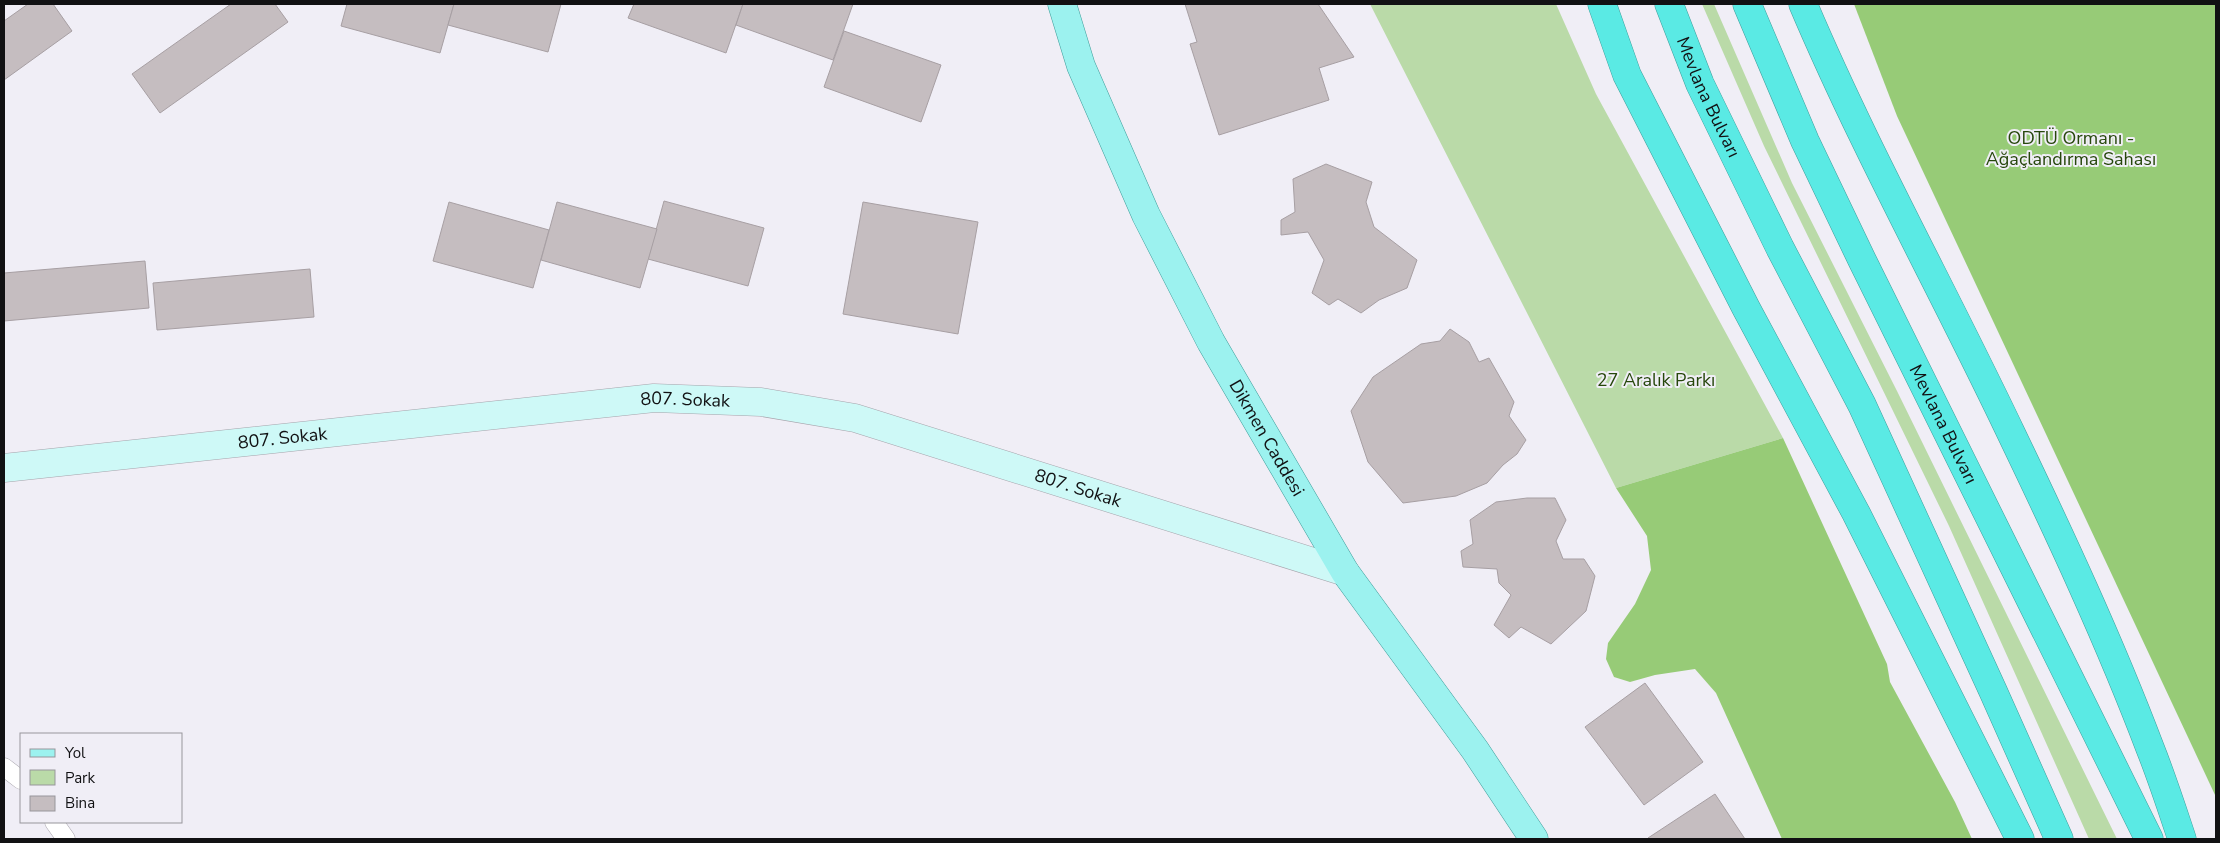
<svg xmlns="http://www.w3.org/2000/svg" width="2220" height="843" font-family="'Nunito Sans',sans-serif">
  <rect width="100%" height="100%" fill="#f0eef6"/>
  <g fill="#badaa8">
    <polygon points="1370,4 1556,4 1596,94 1783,438 1616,488"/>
    <polygon points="1702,4 1714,4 1792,183 1897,391 2117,839 2089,839 1949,526 1764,146"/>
  </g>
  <g fill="#97cb77">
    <polygon points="1854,4 2216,4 2216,797 1897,116"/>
    <polygon points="1783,438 1887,664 1890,682 1955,802 1972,839 1782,839 1716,693 1695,669 1655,675 1630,682 1614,677 1606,659 1608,643 1635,604 1651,570 1647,536 1616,488"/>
  </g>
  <g fill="#c5bdc0" stroke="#a79fa3">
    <polygon points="28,4 53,4 72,31 4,80 4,21"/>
    <polygon points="231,4 275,4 288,22 160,113 132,74"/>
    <polygon points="347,4 454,4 440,53 341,26"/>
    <polygon points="454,4 561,4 548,52 448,25"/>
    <polygon points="634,4 743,4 726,53 628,18"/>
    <polygon points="743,4 853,4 833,60 736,25"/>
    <polygon points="1185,4 1318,4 1354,57 1319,68 1329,100 1219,135 1190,44 1197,42"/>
    <polygon points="844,31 941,65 921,122 824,87"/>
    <polygon points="1326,164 1372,182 1366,202 1374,227 1417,260 1407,288 1379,300 1361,313 1338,299 1329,305 1312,293 1324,260 1308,232 1281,235 1281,220 1295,212 1293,179"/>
    <polygon points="664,201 764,228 748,286 648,259"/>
    <polygon points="449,202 549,230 533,288 433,261"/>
    <polygon points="557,202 657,229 640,288 541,260"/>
    <polygon points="863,202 978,222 958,334 843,314"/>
    <polygon points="145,261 149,308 4,321 4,273"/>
    <polygon points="310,269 314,317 157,330 153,283"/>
    <polygon points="1450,329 1469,342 1479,362 1489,358 1514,402 1509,416 1526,440 1517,454 1503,465 1487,483 1456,496 1403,503 1368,462 1351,411 1373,377 1421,344 1440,341"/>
    <polygon points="1527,498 1555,498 1566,520 1556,541 1563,559 1584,559 1595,576 1586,611 1551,644 1521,627 1509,638 1494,625 1511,595 1499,583 1497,569 1463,567 1461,551 1473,544 1470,520 1496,502"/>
    <polygon points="1645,683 1703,762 1644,805 1585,727"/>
    <polygon points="1715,794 1745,839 1649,839 1648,838"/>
  </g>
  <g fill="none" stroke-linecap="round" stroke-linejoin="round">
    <defs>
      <g id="lane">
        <polyline points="4,767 21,780"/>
        <polyline points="54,822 66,839"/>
      </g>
      <g id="secondary">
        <path id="s1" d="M4 468 654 398 761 402 855 418 1345 572"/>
      </g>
      <g id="primary">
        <path id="s2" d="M1062 4 1081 66 1146 215 1211 342 1345 572 1475 750 1534 839"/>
      </g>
      <g id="highway">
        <polyline points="1602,4 1627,75 1746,308 1856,513 2020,839"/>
        <path id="s3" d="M1669 4 1700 84 1780 248 1862 405 1993 691 2059 839"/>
        <path id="s4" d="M1747 4 1805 141 1862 260 2149 839"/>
        <path d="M1803 4C1865 150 1942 288 2010 431 2060 535 2109 640 2150 748 2162 778 2172 809 2182 839"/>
      </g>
    </defs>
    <use href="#lane" stroke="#a6a3ab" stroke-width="19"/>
    <use href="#secondary" stroke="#a6a3ab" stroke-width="29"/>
    <use href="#primary" stroke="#409e9b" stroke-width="29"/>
    <use href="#highway" stroke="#409e9b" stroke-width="29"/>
    <use href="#lane" stroke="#fff" stroke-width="18"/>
    <use href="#secondary" stroke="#cef9f7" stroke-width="28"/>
    <use href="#primary" stroke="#9cf2ef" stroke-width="28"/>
    <use href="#highway" stroke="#5aeae4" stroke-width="28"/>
  </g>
  <g text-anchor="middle" stroke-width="4" stroke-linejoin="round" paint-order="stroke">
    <g font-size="18" fill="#111113" stroke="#f0eef6">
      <text dy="6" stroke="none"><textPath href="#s3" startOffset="101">Mevlana Bulvarı</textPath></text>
      <text dy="6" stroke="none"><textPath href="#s1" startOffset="685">807. Sokak</textPath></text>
      <text dy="6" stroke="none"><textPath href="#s4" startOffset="464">Mevlana Bulvarı</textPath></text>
      <text dy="6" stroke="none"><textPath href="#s2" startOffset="481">Dikmen Caddesi</textPath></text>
      <text dy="6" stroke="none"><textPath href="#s1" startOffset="280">807. Sokak</textPath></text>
      <text dy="6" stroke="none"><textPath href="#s1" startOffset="1090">807. Sokak</textPath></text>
    </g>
    <g font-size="18" fill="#26470b" stroke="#f0eef6">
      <text x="2071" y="144">ODTÜ Ormanı -<tspan x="2071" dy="21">Ağaçlandırma Sahası</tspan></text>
      <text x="1656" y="386">27 Aralık Parkı</text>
    </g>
  </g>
  <rect width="2220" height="843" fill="none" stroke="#111113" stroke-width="10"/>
  <rect x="20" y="733" width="162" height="90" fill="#f0eef6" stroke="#97969b"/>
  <rect x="30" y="749" width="25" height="8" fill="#9cf2ef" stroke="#97969b"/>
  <text x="65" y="758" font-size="15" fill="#111113">Yol</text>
  <rect x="30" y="770" width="25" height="15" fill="#badaa8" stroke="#97969b"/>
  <text x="65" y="783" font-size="15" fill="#111113">Park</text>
  <rect x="30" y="796" width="25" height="15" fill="#c5bdc0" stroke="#97969b"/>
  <text x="65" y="808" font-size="15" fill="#111113">Bina</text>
</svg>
